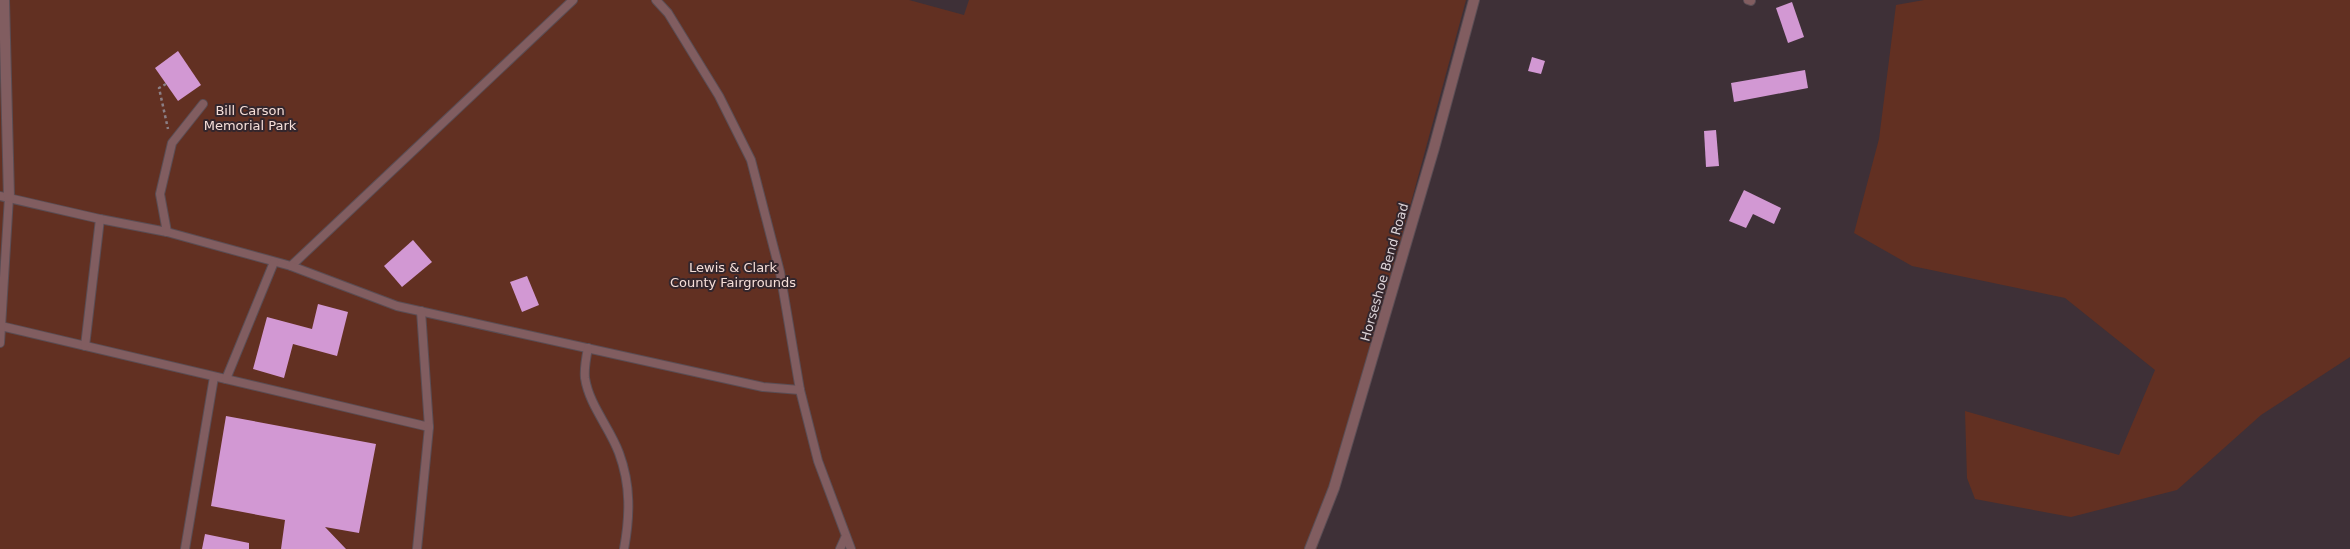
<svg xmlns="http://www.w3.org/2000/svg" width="2350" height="549" font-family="'DejaVu Sans',sans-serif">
  <rect width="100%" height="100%" fill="#3e3037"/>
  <g fill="#623022">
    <polygon points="0,0 909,0 964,15 969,0 1466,0 1317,549 0,549"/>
    <polygon points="1924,0 2350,0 2350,357 2261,415 2177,490 2071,517 1975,499 1967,478 1965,411 2119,455 2155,370 2065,298 1912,266 1854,233 1879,139 1896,5"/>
  </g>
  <g fill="#d298d3">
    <polygon points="1792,2 1804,37 1788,43 1776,8"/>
    <polygon points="178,51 201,85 178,101 155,68"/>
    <polygon points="1532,57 1545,61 1541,74 1528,71"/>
    <polygon points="1805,70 1808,88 1734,102 1731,83"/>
    <polygon points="1716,130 1719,166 1706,167 1704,131"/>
    <polygon points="1744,190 1781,208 1774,224 1753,214 1746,228 1729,221"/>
    <polygon points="413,240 432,262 402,287 384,266"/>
    <polygon points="527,276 539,305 522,312 510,282"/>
    <polygon points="318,304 348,312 337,356 293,344 284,378 253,369 267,317 312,329"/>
    <polygon points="226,416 376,444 359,533 325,527 346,549 281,549 285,520 211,506"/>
    <polygon points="205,534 249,543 249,549 202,549"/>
  </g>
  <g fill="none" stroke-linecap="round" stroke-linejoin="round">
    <defs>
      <g id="service">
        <polyline points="656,0 668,13 719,96 751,160 780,272 800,390 818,461 851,549"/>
        <polyline points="1748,0 1751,1"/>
        <polyline points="0,196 100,219 167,232 291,266 573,0"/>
        <polyline points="167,232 160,194 172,143 203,104"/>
        <polyline points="291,266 397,306 763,387 800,390"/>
        <polyline points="1,326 429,427 421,311"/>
        <polyline points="0,343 9,197"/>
        <polyline points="85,346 100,219"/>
        <path d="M588 348C586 358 584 369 585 378 589 405 610 428 619 453 631 485 630 516 624 549"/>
        <polyline points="226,379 274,262"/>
        <polyline points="185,549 214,377"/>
        <polyline points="417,549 429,427"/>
        <polyline points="840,549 845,538"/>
      </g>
      <g id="minor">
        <polyline points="4,0 9,197"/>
        <polyline points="1310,549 1334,488 1434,148 1474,0"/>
      </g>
    </defs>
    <use href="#service" stroke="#5a4d54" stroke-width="10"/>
    <use href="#minor" stroke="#5a4d54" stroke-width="12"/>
    <polyline stroke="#8b7f85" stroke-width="2.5" stroke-dasharray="3 3" stroke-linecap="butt" points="166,84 159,88 168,129"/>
    <use href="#service" stroke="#815d60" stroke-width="8"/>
    <use href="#minor" stroke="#815d60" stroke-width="10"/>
  </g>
  <g text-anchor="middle" stroke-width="4" stroke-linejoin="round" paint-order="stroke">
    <g font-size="13" fill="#f5ded8" stroke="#34262c">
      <text x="250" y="115">Bill Carson<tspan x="250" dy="15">Memorial Park</tspan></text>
      <text x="733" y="272">Lewis &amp; Clark<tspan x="733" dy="15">County Fairgrounds</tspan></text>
    </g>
    <g font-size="13" fill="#dcd3d7" stroke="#34262c">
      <text transform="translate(1384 272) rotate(-74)" y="5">Horseshoe Bend Road</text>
    </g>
  </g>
</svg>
